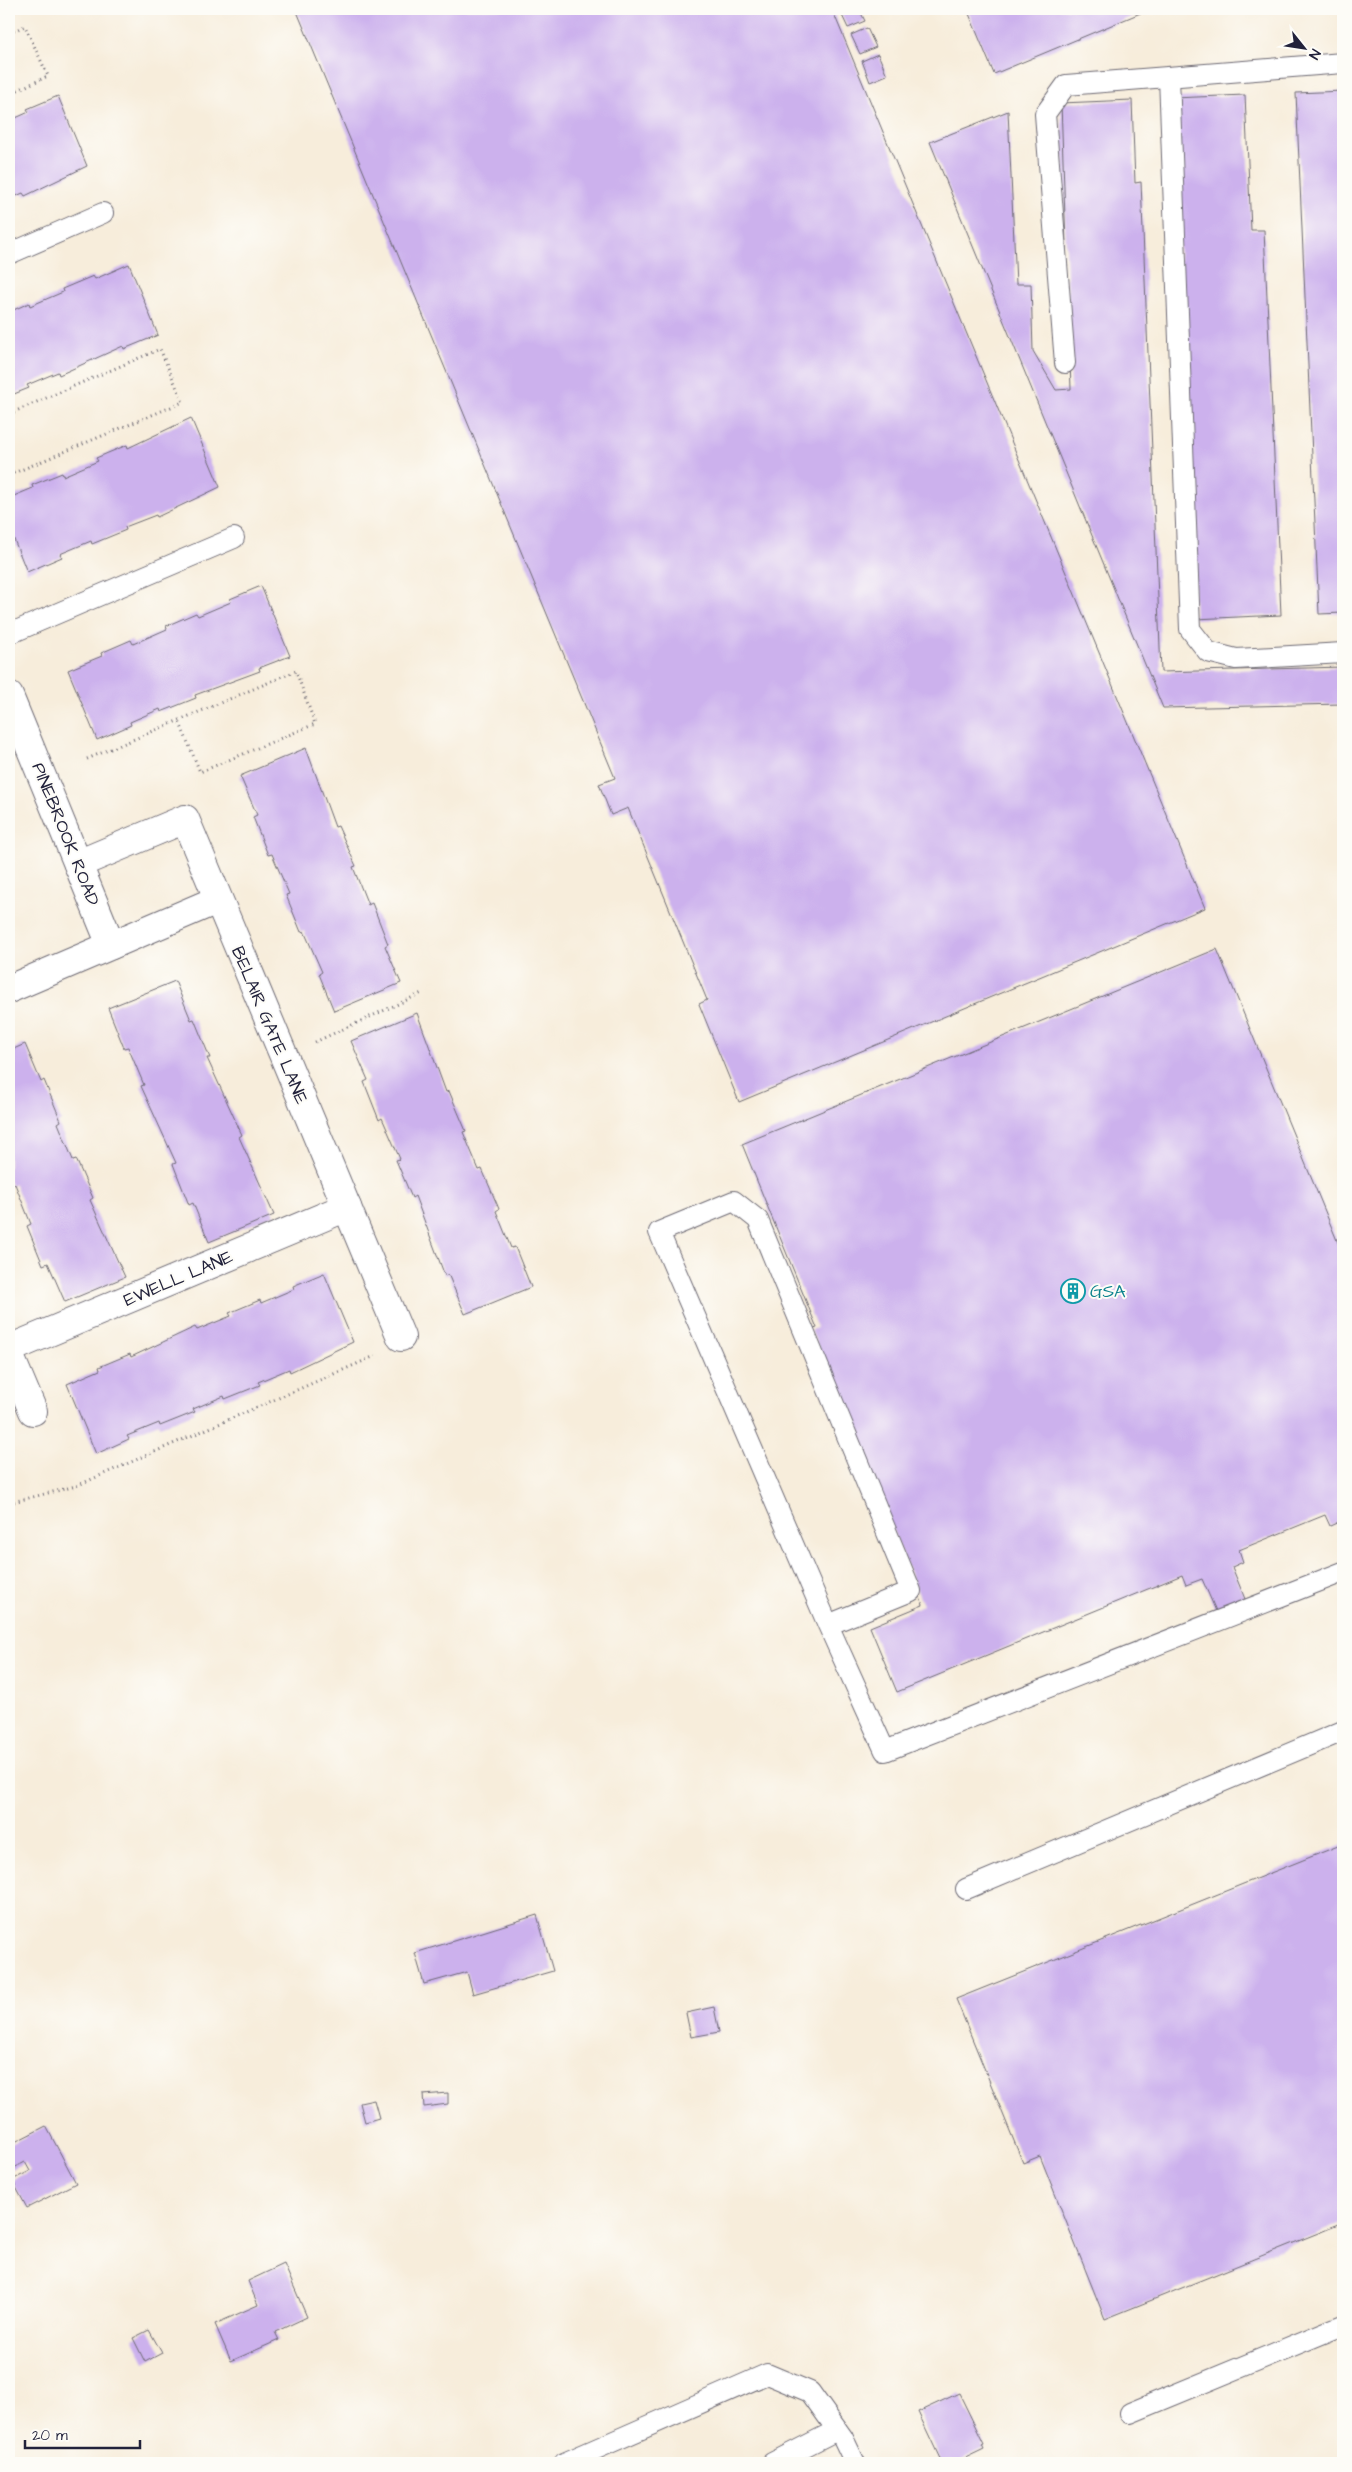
<svg xmlns="http://www.w3.org/2000/svg" width="1352" height="2472" font-family="'Architects Daughter',sans-serif">
  <rect width="100%" height="100%" fill="#fdfcf7"/>
  <filter id="ink" filterUnits="userSpaceOnUse"><feTurbulence type="fractalNoise" baseFrequency=".02" numOctaves="2"/><feDisplacementMap in="SourceGraphic" scale="10" xChannelSelector="R" yChannelSelector="G"/><feConvolveMatrix kernelMatrix="1 2 1 2 8 2 1 2 1" color-interpolation-filters="sRGB"/></filter>
  <filter id="wash" filterUnits="userSpaceOnUse"><feTurbulence type="fractalNoise" baseFrequency=".0096" numOctaves="4" result="noise"/><feDisplacementMap in="SourceGraphic" scale="20" xChannelSelector="R" yChannelSelector="G"/><feGaussianBlur stdDeviation="1.12" result="paint"/><feColorMatrix in="noise" values="0 0 0 0 0 0 0 0 0 0 0 0 0 0 0 0 0 1.4 0 .05"/><feComposite in="paint" operator="in"/></filter>
  <g filter="url(#wash)">
    <rect width="100%" height="100%" fill="#f7eddb"/>
    <g id="blocks">
      <g fill="#ccb1ed">
        <polygon points="296,9 832,9 1205,908 739,1102 699,1004 707,1000 628,808 611,815 599,784 615,778"/>
        <polygon points="839,9 859,9 865,21 848,28"/>
        <polygon points="967,9 1150,9 994,74"/>
        <polygon points="867,28 876,47 860,54 851,35"/>
        <polygon points="878,54 887,75 870,82 862,61"/>
        <polygon points="1343,91 1343,613 1319,614 1296,93"/>
        <polygon points="1245,95 1251,230 1264,230 1281,615 1195,619 1173,98"/>
        <polygon points="58,96 87,166 25,196 23,193 9,199 9,121 29,112 27,109"/>
        <polygon points="1132,100 1135,183 1141,182 1161,672 1343,667 1343,704 1163,708 930,142 1008,111 1016,284 1031,284 1033,351 1056,390 1071,389 1061,103"/>
        <polygon points="129,264 158,335 124,349 123,346 59,375 58,372 27,385 29,388 9,396 9,312 29,303 30,306 63,292 62,289 93,276 95,279"/>
        <polygon points="191,418 220,487 157,517 156,515 125,527 126,530 92,544 91,541 60,554 62,557 27,572 9,527 9,498 33,488 32,485 62,473 63,476 98,461 96,458 127,445 128,448"/>
        <polygon points="261,586 290,656 259,668 260,671 195,695 196,698 161,712 160,709 130,722 131,725 97,740 68,670 102,656 101,653 131,640 133,644 167,629 166,626 196,613 198,616 231,602 230,599"/>
        <polygon points="306,748 335,827 338,826 356,866 353,867 368,905 372,903 388,944 385,946 401,983 334,1011 319,974 322,972 304,931 301,932 286,895 289,894 272,854 268,855 253,817 257,815 240,776"/>
        <polygon points="1217,949 1343,1255 1343,1520 1330,1526 1325,1515 1239,1550 1243,1562 1232,1567 1245,1599 1216,1611 1202,1579 1186,1585 1182,1575 897,1692 870,1627 923,1605 811,1330 817,1328 742,1144"/>
        <polygon points="175,981 191,1020 194,1019 210,1058 207,1058 242,1135 239,1137 274,1215 209,1242 193,1203 189,1205 173,1164 176,1163 141,1086 144,1085 128,1047 124,1048 108,1008"/>
        <polygon points="417,1013 446,1092 449,1091 466,1131 463,1132 479,1170 482,1169 499,1209 496,1211 511,1248 515,1247 531,1287 465,1314 448,1274 445,1276 415,1196 412,1198 396,1160 400,1159 382,1118 379,1120 364,1082 368,1080 351,1041"/>
        <polygon points="25,1044 41,1082 44,1080 61,1121 58,1123 73,1160 76,1159 93,1198 90,1200 125,1277 65,1302 48,1263 43,1265 27,1226 31,1224 15,1184 11,1186 9,1180 9,1051"/>
        <polygon points="324,1273 353,1342 290,1372 289,1369 258,1382 260,1385 225,1399 224,1396 193,1409 195,1412 160,1426 159,1423 127,1436 129,1439 96,1454 67,1384 100,1370 99,1367 130,1354 131,1357 195,1327 197,1330 231,1316 229,1313 260,1300 261,1303 294,1289 293,1286"/>
        <polygon points="1343,1844 1343,2223 1105,2319 1040,2156 1023,2163 956,1999"/>
        <polygon points="537,1915 553,1971 473,1994 467,1972 424,1984 415,1953"/>
        <polygon points="714,2007 719,2032 691,2037 686,2013"/>
        <polygon points="448,2093 448,2104 424,2107 423,2095"/>
        <polygon points="374,2100 379,2118 365,2122 360,2103"/>
        <polygon points="46,2126 76,2183 27,2208 12,2180 30,2171 25,2162 12,2169 9,2163 9,2145"/>
        <polygon points="284,2264 307,2317 275,2332 279,2340 231,2361 215,2324 258,2305 248,2281"/>
        <polygon points="149,2330 162,2353 145,2362 133,2338"/>
        <polygon points="959,2393 984,2444 982,2445 984,2449 955,2463 952,2459 942,2463 918,2412"/>
      </g>
    </g>
  </g>
  <g filter="url(#ink)">
    <use href="#blocks" fill-opacity="0" stroke="#6d6973" stroke-width="1"/>
    <g fill="none" stroke-linecap="round" stroke-linejoin="round">
      <defs>
        <g id="lane">
          <polyline points="1169,77 1190,629 1208,652 1236,659 1343,653"/>
          <polyline points="9,254 103,213"/>
          <polyline points="1065,363 1045,114 1066,85 1343,63"/>
          <polyline points="9,634 234,538"/>
          <polyline points="828,1625 911,1591 758,1220 734,1201 659,1232 828,1625 885,1751 1343,1572"/>
          <polyline points="966,1889 1343,1731"/>
          <polyline points="1130,2413 1343,2325"/>
          <polyline points="564,2463 767,2374 810,2392 843,2438 855,2463"/>
          <polyline points="772,2463 837,2430"/>
        </g>
        <g id="street">
          <polyline points="9,696 111,945"/>
          <polyline points="78,864 185,819 401,1337"/>
          <polyline points="9,989 217,900"/>
          <polyline points="9,1349 347,1207"/>
          <polyline points="9,1354 33,1411"/>
        </g>
      </defs>
      <use href="#lane" stroke="#6d6973" stroke-width="22"/>
      <use href="#street" stroke="#6d6973" stroke-width="30"/>
      <g stroke="#6d6973" stroke-width="3" stroke-dasharray="1 4" stroke-linecap="butt">
        <polyline points="9,33 25,26 48,76 9,94"/>
        <polyline points="9,414 160,349 183,402 9,475"/>
        <polyline points="87,759 296,671 315,724 200,772 179,721"/>
        <polyline points="315,1042 422,993"/>
        <polyline points="9,1503 76,1486 375,1356"/>
      </g>
      <use href="#lane" stroke="#fff" stroke-width="20"/>
      <use href="#street" stroke="#fff" stroke-width="28"/>
    </g>
  </g>
  <defs>
    <symbol id="building-ring" viewBox="-11 -11 22 22"><circle r="9.5" fill="#fdfcf7" stroke="#0f9aa8" stroke-width="1.5"/><path d="M-4-6H4V6H1V3H-1V6H-4ZM-2.5-4.3h1.7v1.8h-1.7ZM.8-4.3h1.7v1.8H.8ZM-2.5-1h1.7V.8h-1.7ZM.8-1h1.7V.8H.8Z" fill="#0f9aa8"/></symbol>
  </defs>
  <g fill-rule="evenodd">
    <use href="#building-ring" x="1059" y="1277" width="28" height="28"/>
  </g>
  <g text-anchor="middle" stroke-width="4" stroke-linejoin="round" paint-order="stroke">
    <g font-size="18" fill="#22223b" stroke="#fdfcf7">
      <text transform="translate(66 834) rotate(68)" y="6">PINEBROOK ROAD</text>
      <text transform="translate(270 1025) rotate(67)" y="6">BELAIR GATE LANE</text>
      <text transform="translate(178 1278) rotate(-23)" y="6">EWELL LANE</text>
    </g>
    <g font-size="18" fill="#0d838f" stroke="#fdfcf7" text-anchor="start">
      <text x="1090" y="1297">GSA</text>
    </g>
  </g>
  <rect width="1352" height="2472" fill="none" stroke="#fdfcf7" stroke-width="30"/>
  <g transform="translate(1304 48) rotate(120)" stroke="#fdfcf7" stroke-width="4" paint-order="stroke">
  <path d="M0-4L9 19L0 12L-9 19Z" fill="#22223b"/>
  <text y="-8" font-size="14" font-weight="bold" text-anchor="middle" fill="#22223b">N</text>
  </g>
  <path d="M25 2440v8h115v-8" fill="none" stroke="#22223b" stroke-width="2.5"/>
  <text x="32" y="2440" font-size="15" fill="#22223b" stroke="#fdfcf7" stroke-width="4" paint-order="stroke">20 m</text>
</svg>
